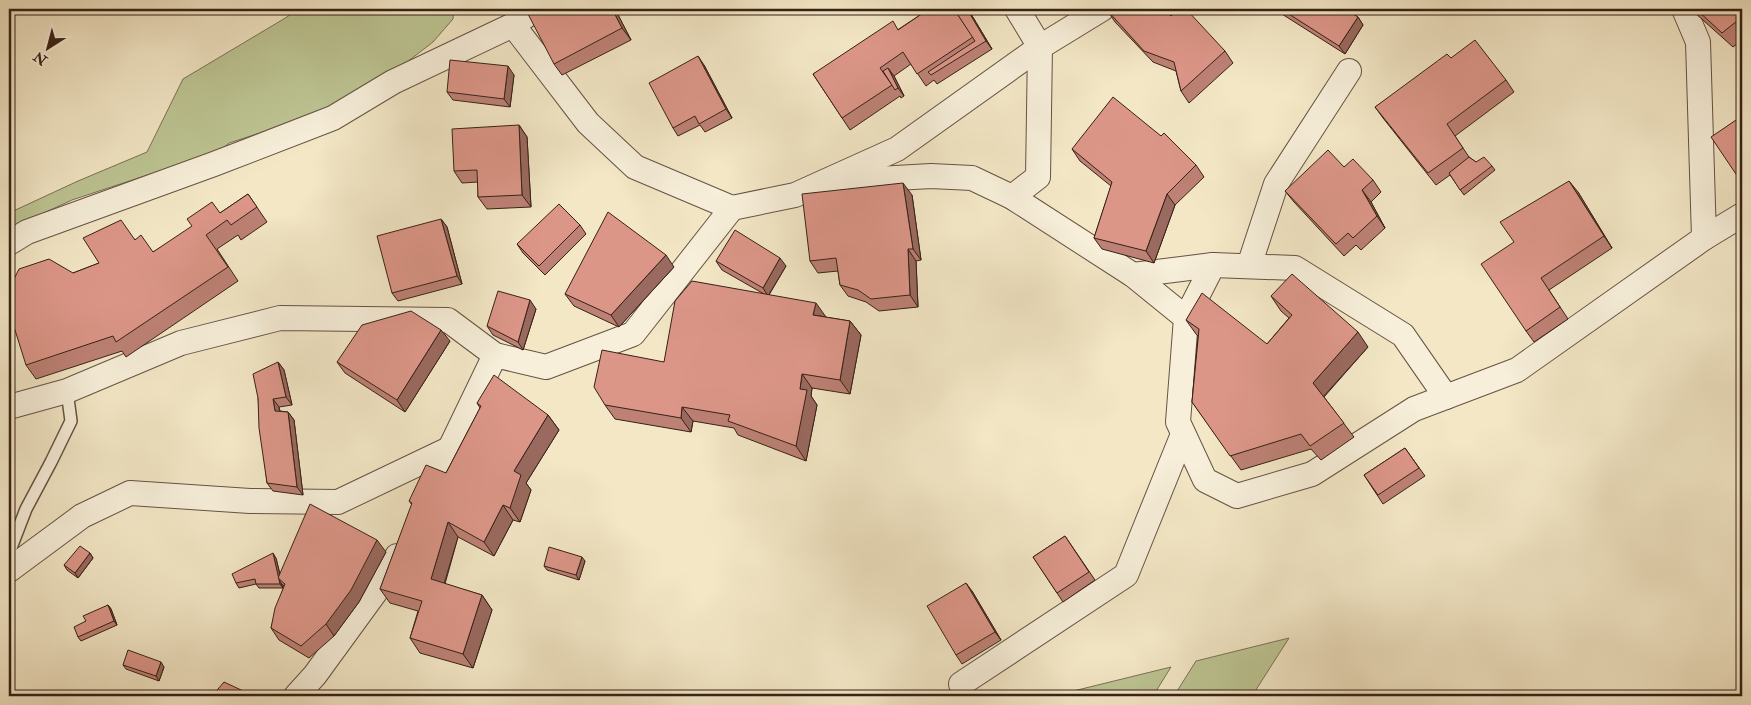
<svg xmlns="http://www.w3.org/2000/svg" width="1751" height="705" font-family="'IM FELL Double Pica',serif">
  <rect width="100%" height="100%" fill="#f3e7c6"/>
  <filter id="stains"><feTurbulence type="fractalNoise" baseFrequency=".004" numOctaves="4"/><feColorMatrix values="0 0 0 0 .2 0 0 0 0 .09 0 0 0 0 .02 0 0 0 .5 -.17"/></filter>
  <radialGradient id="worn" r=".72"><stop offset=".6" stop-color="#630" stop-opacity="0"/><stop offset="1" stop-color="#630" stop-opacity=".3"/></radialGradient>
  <g fill="#bdc593" stroke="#7a7355">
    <polygon points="297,9 454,9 453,19 433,42 407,62 338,104 288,124 229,143 220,151 72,200 9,229 9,213 78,181 147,152 183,79 287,17"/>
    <polygon points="1289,638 1252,696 1174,696 1196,661"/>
    <polygon points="1171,667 1153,696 1053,696"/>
  </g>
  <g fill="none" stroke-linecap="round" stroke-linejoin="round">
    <defs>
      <polyline id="service" points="9,553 26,509 51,462 71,421 67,391"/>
      <g id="minor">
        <polyline points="513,25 588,123 635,167 732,208 795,195 897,149 1040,47 1102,9"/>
        <polyline points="825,182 931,176 972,178 1012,197 1133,275 1186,318 1178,422 1205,480 1237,496 1312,474 1414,409 1517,370 1704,238 1698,42 1684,9"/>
        <polyline points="1012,197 1038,177 1040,47 1017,9"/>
        <polyline points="1704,238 1742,215"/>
        <polyline points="9,243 27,232 214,164 333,118 393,82 513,25 536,9"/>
        <polyline points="1249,266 1276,184 1349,71"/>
        <polyline points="1133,275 1213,265 1295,268 1403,335 1446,397"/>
        <polyline points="1186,318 1213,265"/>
        <polyline points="9,407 67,391 181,343 280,318 448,320 495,355 546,367 633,334 732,208"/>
        <polyline points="443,463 495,355"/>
        <polyline points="9,570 82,516 130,493 250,501 338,502 449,449"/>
        <polyline points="961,684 1126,575 1183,434"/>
        <polyline points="296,696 315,675 382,583 397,556"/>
      </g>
    </defs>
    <use href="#service" stroke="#665243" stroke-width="14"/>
    <use href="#minor" stroke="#665243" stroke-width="26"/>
    <use href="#service" stroke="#f7efda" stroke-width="11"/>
    <use href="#minor" stroke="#f7efda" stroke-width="24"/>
  </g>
  <g fill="#bd8175" stroke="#372117">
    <polygon points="615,9 631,40 562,75 554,64"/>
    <polygon points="929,9 968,9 992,49 937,84 934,80 926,86 911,64 894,76 904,96 901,98 900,96 850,130 813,74 899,29"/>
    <polygon points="1274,9 1345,9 1358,17 1363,25 1345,54"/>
    <polygon points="1692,9 1742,9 1742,40 1733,47 1694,12"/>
    <polygon points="1107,10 1171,16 1225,51 1233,63 1189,103 1181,91 1176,71 1153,62 1115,22"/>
    <polygon points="1451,58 1506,80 1514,92 1455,136 1469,157 1476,162 1492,166 1495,170 1464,195 1450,175 1436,185 1383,118 1375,107"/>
    <polygon points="704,65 732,118 705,132 700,125 678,136 673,128"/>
    <polygon points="514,75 510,107 453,100 447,92"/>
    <polygon points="519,125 527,137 531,207 487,209 478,197 478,182 462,183 454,171"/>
    <polygon points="1161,136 1196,165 1204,177 1175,205 1154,263 1102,249 1094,238 1111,186 1080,161 1072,149"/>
    <polygon points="1373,180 1381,192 1371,202 1385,228 1361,250 1356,245 1344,256 1294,202 1285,191"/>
    <polygon points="1578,192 1612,248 1549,290 1568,319 1534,342 1526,331 1514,242"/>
    <polygon points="248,194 267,222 241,240 238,235 217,249 238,281 126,357 122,351 36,379 26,365 73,273 99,263 135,239 153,252 220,213"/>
    <polygon points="912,195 921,260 916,261 918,307 879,311 866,302 848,296 840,285 838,271 818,273 810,261"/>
    <polygon points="441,219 447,227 462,284 398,301 392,293"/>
    <polygon points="580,225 586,234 545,275 523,253 517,244"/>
    <polygon points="716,261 786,266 769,295 825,317 850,321 861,335 850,394 812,388 811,396 817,405 806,461 738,435 734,428 693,421 691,432 615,419 605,405 664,362 764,294 722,270"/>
    <polygon points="674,267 619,327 574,306 565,294"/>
    <polygon points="1271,296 1368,347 1324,397 1354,437 1321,460 1311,449 1241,470 1192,402 1198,336 1196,334 1186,320 1267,344 1289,318 1281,311"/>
    <polygon points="536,309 523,350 493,335 487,326"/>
    <polygon points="450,341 405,412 345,373 337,362"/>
    <polygon points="278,362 284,370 292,405 279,407 280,411 288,412 294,420 303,495 273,491 267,483 258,398"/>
    <polygon points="477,403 548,415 559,430 526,483 531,490 520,522 513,520 494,556 458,537 445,584 482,595 492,610 473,668 420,653 410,638 418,611 390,603 380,589 412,505 409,501 446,473 480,408"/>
    <polygon points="1405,448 1425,476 1383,504 1364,475"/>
    <polygon points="1065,536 1095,580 1063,602 1033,557"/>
    <polygon points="386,552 359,602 334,636 309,658 279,640 271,628 284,586 281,583 283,588 259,588 256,584 239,588 236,583 276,558 280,574"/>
    <polygon points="90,553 93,558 78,578 67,570 64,565"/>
    <polygon points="585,561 579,580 547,570 544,566"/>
    <polygon points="972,591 1001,640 962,664 956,655"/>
    <polygon points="108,605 111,609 117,625 81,641 78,637 86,621"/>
    <polygon points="123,665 164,667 159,681 126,669"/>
  </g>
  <g fill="#9a695f" stroke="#372117">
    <polygon points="612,9 615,9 631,40 622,28"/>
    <polygon points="967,9 968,9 992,49 986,41"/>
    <polygon points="1358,17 1363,25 1345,54 1339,46"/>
    <polygon points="698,56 704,65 732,118 726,109"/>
    <polygon points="508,66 514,75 510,107 504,99"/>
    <polygon points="888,68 894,76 904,96 898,88"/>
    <polygon points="519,125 527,137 531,207 522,195"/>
    <polygon points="1569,181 1578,192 1612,248 1604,236"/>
    <polygon points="903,183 912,195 921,260 913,249"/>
    <polygon points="1362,190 1371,202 1385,228 1377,216"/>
    <polygon points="1167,194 1175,205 1154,263 1146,251"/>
    <polygon points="441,219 447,227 462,284 457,276"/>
    <polygon points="908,249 916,261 918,307 910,295"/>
    <polygon points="666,255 674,267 619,327 611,315"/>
    <polygon points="780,258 786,266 768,296 763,288"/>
    <polygon points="530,300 536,309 523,350 518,342"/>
    <polygon points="816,303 826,317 813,315"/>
    <polygon points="850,321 861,335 850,394 840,380"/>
    <polygon points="441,330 450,341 405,412 397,400"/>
    <polygon points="1358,332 1368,347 1323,397 1313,383"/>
    <polygon points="278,362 284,370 292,405 286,397"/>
    <polygon points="802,374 812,388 811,396 817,405 806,461 796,446 800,389"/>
    <polygon points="273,399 279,407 281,420 275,411"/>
    <polygon points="682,407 693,421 691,432 681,418"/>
    <polygon points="288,412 294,420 303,495 297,487"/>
    <polygon points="548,415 559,430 526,483 531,490 520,522 510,508 514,471"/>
    <polygon points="503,505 513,520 494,556 484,542"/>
    <polygon points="448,522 458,537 441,594 431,579"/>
    <polygon points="377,540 386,552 359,602 334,636 326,624"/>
    <polygon points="90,553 93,558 78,578 75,573"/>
    <polygon points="273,553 276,558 281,580 278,578"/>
    <polygon points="582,557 585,561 579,580 576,575"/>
    <polygon points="278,578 281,583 283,588 280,584"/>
    <polygon points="966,583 972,591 1001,640 995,632"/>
    <polygon points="482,595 492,610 473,668 463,654"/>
    <polygon points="108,605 111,609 117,625 114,621"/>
    <polygon points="161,662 164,667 159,681 156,676"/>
  </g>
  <g fill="#dc9688" stroke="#372117">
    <polygon points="537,9 612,9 622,28 554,64 528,14"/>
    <polygon points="929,9 954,9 973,37 917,74 903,52 880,68 892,85 842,118 813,74 893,21 898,30"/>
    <polygon points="954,9 967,9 986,41 931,75 928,72 975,41"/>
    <polygon points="1109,9 1164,9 1171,16 1178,9 1186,9 1225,51 1181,91 1174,62 1144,51 1107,10"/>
    <polygon points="1281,9 1345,9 1358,17 1339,46"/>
    <polygon points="1696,9 1742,9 1742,17 1722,33"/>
    <polygon points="1475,40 1506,80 1447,124 1463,148 1428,173 1375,107 1447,54 1451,58"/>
    <polygon points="698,56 726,109 699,124 695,116 673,128 649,83"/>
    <polygon points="450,60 508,66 504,99 447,92"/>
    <polygon points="888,68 898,88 895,90 883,71"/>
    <polygon points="1113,97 1161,136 1164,133 1196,165 1167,194 1146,251 1094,238 1112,182 1072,149"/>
    <polygon points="1742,116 1742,183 1711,137"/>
    <polygon points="519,125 522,195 478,197 477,170 454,171 452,129"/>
    <polygon points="1328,150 1344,167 1353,159 1373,180 1362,190 1377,216 1353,238 1348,233 1336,244 1285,191"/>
    <polygon points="1469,157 1476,162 1484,157 1492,166 1460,190 1449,173"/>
    <polygon points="1569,181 1604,236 1541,278 1560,307 1526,331 1481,264 1514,242 1500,222"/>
    <polygon points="903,183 913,249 908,249 910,295 871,299 858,290 840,285 836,258 810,261 802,194"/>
    <polygon points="248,194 257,207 231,225 227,220 206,235 228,267 116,342 113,336 26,365 9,311 9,289 19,269 49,259 73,273 99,263 83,238 121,220 135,240 141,235 153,252 192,226 187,219 212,202 220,213"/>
    <polygon points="559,204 580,225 539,266 517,244"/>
    <polygon points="608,212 666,255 611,315 565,294"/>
    <polygon points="441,219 457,276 392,293 377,236"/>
    <polygon points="735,230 780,258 763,288 716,261"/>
    <polygon points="1292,274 1358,332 1313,383 1344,423 1310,446 1301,434 1230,456 1192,402 1199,329 1186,320 1202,293 1267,344 1292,315 1271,296"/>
    <polygon points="692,281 816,303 813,315 850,321 840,380 802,374 800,389 807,390 796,446 728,421 730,415 682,407 681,418 605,405 594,387 602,350 664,362 675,301"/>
    <polygon points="498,291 530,300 518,342 487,326"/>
    <polygon points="411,311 441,330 397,400 337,362 362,325"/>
    <polygon points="278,362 286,397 273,399 275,411 288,412 297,487 267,483 259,428 258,398 253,374"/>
    <polygon points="494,375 548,415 514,471 521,475 510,508 503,505 484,542 448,522 431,579 482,595 463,654 410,638 422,601 380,589 412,503 409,501 426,465 446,473 481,406 477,403"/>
    <polygon points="1405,448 1419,468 1378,495 1364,475"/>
    <polygon points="310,504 377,540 351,590 326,624 301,646 271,628 275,608 285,584 278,578"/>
    <polygon points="1065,536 1089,572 1057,593 1033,557"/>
    <polygon points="80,546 90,553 75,573 64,565"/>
    <polygon points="549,547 582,557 576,575 544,566"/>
    <polygon points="273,553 280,584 256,584 255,579 236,583 232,574"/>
    <polygon points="966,583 995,632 956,655 927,606"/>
    <polygon points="108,605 114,621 78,637 74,627 86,621 83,616"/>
    <polygon points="128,650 161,662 156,676 123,665"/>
    <polygon points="224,682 254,696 212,696"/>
  </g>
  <rect width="1751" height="705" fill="none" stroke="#f3e7c6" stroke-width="30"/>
  <rect x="10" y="10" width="1731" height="685" fill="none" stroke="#372117" stroke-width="2.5"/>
  <rect x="15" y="15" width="1721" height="675" fill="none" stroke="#372117"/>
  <g transform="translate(48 48) rotate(216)" stroke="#f7efda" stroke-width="4" paint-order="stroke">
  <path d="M0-4L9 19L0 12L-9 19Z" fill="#372117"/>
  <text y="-8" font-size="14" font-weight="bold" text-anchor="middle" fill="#372117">N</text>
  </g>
  <rect width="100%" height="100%" filter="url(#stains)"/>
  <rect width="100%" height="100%" fill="url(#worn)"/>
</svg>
